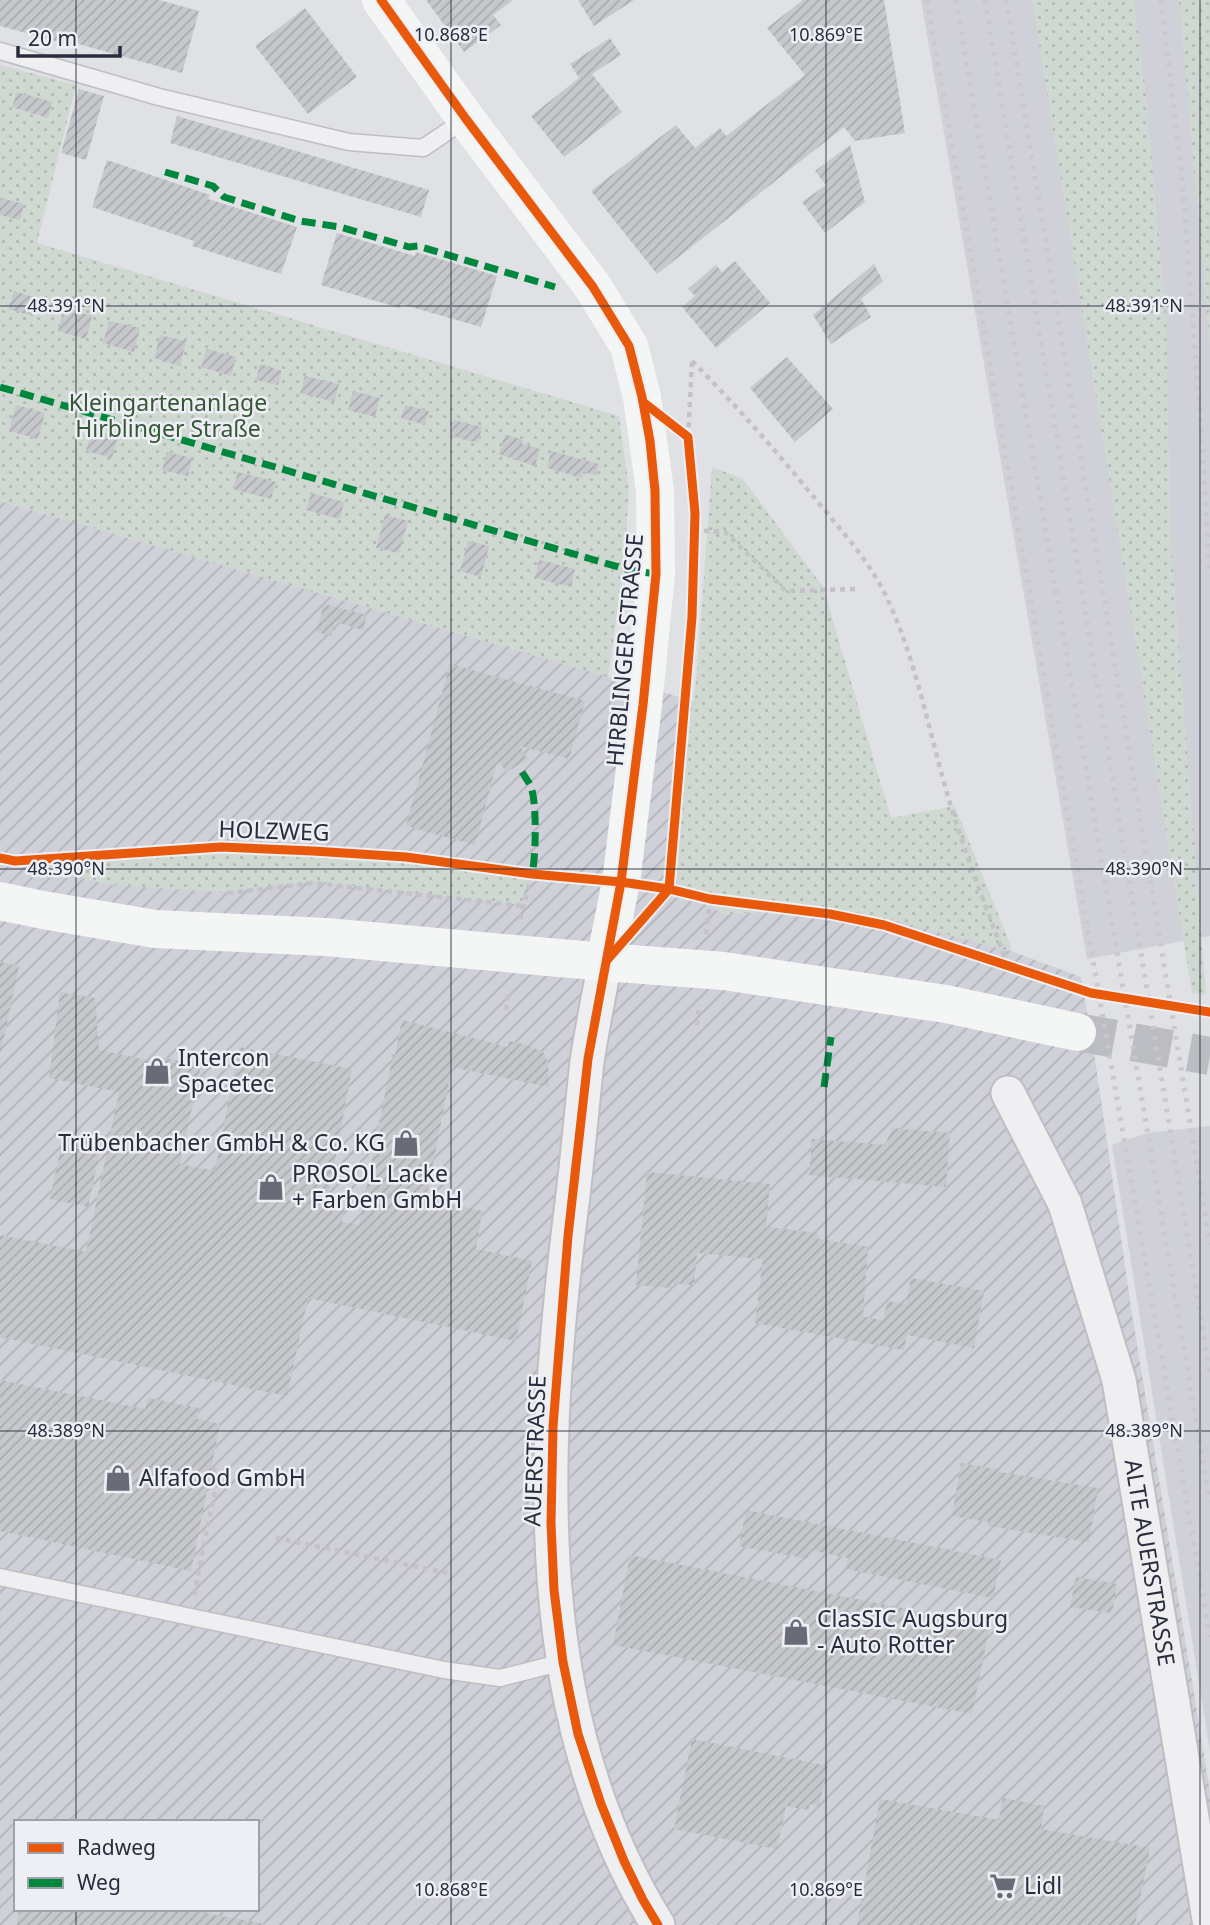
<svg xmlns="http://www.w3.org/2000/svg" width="1210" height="1925" font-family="'Noto Sans',sans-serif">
  <defs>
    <pattern id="industrial-furrows" width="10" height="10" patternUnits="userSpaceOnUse" patternTransform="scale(1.75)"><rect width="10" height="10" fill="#cfd0d8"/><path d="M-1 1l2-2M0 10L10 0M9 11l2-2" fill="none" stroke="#b2b3ba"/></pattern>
    <pattern id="grass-dots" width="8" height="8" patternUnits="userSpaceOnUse" patternTransform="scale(1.75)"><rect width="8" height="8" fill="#cfd8d1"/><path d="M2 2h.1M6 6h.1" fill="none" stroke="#b2bab4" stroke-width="1.8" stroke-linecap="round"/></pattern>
    <pattern id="building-hatch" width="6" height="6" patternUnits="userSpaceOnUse" patternTransform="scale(1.75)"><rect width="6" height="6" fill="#c6c8cc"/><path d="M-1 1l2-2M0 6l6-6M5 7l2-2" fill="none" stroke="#aaacb0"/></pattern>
  </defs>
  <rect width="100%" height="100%" fill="#e0e1e5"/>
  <g fill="#cfd0d8">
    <polygon points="921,0 1210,0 1210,936 1087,959"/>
    <polygon points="1210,1126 1210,1751 1112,1145 1147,1133"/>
  </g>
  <path fill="url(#industrial-furrows)" fill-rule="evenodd" d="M0 501 693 701 672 878 724 915 779 910 886 918 1013 952 1081 977 1096 1066 1132 1314 1210 1792V1925H0ZM16 1822H257V1909H16Z"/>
  <g fill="url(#grass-dots)">
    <polygon points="1032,0 1134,0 1144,76 1166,313 1171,540 1206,995 1192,993"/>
    <polygon points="1179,0 1210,0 1210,350 1207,316"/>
    <polygon points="0,65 76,85 37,243 619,416 629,488 624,569 608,677 0,501"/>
    <polygon points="712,467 743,479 823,587 891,818 955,806 1013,952 886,918 779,910 724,915 672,878 697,671"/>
    <polygon points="221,848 406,858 529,875 521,905 313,881 219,892 108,885 22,862"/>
  </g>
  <g fill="url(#building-hatch)">
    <polygon points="0,0 159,0 199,11 182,73 75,43 74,46 0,26"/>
    <polygon points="426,0 513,0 493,15 501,25 464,52"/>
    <polygon points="578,0 634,0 594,26"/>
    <polygon points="803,0 884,0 905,133 855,141 844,127 657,274 591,191 676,125 695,148 720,128 726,136 805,75 767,28"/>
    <polygon points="305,8 357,77 308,114 255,46"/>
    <polygon points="610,38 621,55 592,74 622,112 564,157 531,116 579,78 570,64"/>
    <polygon points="79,89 104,96 86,160 61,153"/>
    <polygon points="17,92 52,102 48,118 12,107"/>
    <polygon points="177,116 429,190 421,217 170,143"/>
    <polygon points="850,145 865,202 825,233 802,202 826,185 815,171"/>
    <polygon points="107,160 210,195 208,199 297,227 281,274 192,246 194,241 92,207"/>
    <polygon points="0,198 24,204 20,220 0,215"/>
    <polygon points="337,233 415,256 416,252 497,276 481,327 401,304 400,308 321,285"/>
    <polygon points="735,261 770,303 716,348 682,307 695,296 688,289 716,265 722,272"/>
    <polygon points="874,264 883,281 861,299 871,317 831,344 813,315"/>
    <polygon points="14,291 37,298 33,316 9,309"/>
    <polygon points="64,308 92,316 86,339 58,331"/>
    <polygon points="109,321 140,328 134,352 103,343"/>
    <polygon points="160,335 186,341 180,366 154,358"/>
    <polygon points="207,349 236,357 231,376 201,367"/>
    <polygon points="787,357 833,409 795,442 750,388"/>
    <polygon points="260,364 282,371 278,385 256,380"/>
    <polygon points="305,376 339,384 334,402 300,393"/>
    <polygon points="353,391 380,398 375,417 348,410"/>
    <polygon points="16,405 45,413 38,439 9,431"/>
    <polygon points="405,405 429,411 425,425 401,418"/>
    <polygon points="454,420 482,427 478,443 450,436"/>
    <polygon points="92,430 118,437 112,458 86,451"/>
    <polygon points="505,434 523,440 522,444 540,449 535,466 499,454"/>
    <polygon points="551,451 599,464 596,475 583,472 582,478 547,468"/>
    <polygon points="167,452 192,458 188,476 162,470"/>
    <polygon points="238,472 276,482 271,499 233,489"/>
    <polygon points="311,493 344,502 340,519 306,510"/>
    <polygon points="385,515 408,521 399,553 376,548"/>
    <polygon points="468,541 489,546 481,577 460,571"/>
    <polygon points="539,560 575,569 571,587 535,578"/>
    <polygon points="324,604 367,615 363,630 335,622 331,636 316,632"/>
    <polygon points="450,664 585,701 569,759 520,746 528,760 506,772 498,759 475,845 406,826"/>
    <polygon points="0,962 19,966 1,1052 0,1052"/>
    <polygon points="60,992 95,998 99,1050 153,1061 154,1056 201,1065 180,1164 215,1171 239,1047 352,1069 327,1203 345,1207 342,1222 359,1225 393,1054 395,1055 402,1020 508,1047 509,1041 528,1045 544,1053 548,1064 549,1087 452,1067 426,1199 482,1211 476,1249 532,1261 516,1341 308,1298 287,1396 0,1337 0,1235 86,1252 119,1092 49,1078"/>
    <polygon points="892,1128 950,1133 946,1187 809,1175 812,1139 885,1145"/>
    <polygon points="64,1133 102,1141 88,1207 50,1199"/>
    <polygon points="647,1172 770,1184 766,1227 818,1233 818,1239 868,1247 863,1316 883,1321 887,1301 906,1304 911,1278 984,1291 974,1348 907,1335 904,1350 755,1323 763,1259 697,1253 694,1285 672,1283 671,1288 636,1285"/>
    <polygon points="0,1380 145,1409 148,1398 199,1408 197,1419 220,1424 191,1571 0,1531"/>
    <polygon points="961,1463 1000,1470 999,1472 1098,1488 1089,1542 988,1526 988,1522 952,1516"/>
    <polygon points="746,1510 1001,1560 993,1598 846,1569 848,1558 810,1550 808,1559 739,1546"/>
    <polygon points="630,1555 990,1625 972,1714 613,1645"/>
    <polygon points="1076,1577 1117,1584 1112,1613 1070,1607"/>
    <polygon points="692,1739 828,1766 819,1806 810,1804 808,1810 786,1806 777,1849 674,1829"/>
    <polygon points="1003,1798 1044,1806 1041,1829 1150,1848 1135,1925 857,1925 880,1799 999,1820"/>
    <polygon points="19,1909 182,1909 265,1924 265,1925 17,1925"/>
  </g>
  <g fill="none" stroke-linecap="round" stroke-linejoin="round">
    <polyline stroke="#bbbdc3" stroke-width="38" stroke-dasharray="38 19" stroke-linecap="butt" points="1077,1032 1210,1056"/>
    <defs>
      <g id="lane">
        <polyline points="0,51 159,97 349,142 423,148 466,119"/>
        <polyline points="0,1577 444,1670 500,1678 563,1662"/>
      </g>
      <g id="street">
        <path d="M605 962C599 995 592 1028 587 1062 581 1114 577 1167 570 1219 541 1455 528 1716 658 1925"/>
        <path id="s1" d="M1008 1093 1065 1204 1119 1380 1210 1925"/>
      </g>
    </defs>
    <use href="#lane" stroke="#bebfc3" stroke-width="19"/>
    <use href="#street" stroke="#bebfc3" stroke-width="37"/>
    <g stroke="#c2c2c7" stroke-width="4.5" stroke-dasharray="5 5" stroke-linecap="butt">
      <path d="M692 361C738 407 781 457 822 507 846 536 871 564 887 598 917 662 929 733 949 800 966 856 987 911 1008 965"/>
      <polyline points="688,437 692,362"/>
      <polyline points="694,530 725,532 786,591 855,589"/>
      <polyline points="15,861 57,873"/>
      <polyline points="228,893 313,883 523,906"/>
      <polyline points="520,919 532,874"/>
      <polyline points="706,934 710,899"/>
      <polyline points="506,1010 509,990"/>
      <polyline points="697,1025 699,1005"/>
      <polyline points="276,1538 452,1574"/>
      <polyline points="194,1595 219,1470 211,1469"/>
    </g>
    <use href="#lane" stroke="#efeff2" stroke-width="16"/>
    <use href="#street" stroke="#efeff2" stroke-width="33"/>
    <g stroke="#f4f5f5" stroke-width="38">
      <polyline points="381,0 466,119 593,287 629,346 642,397 655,491 656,574 643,705 621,882 605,962"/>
      <polyline points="0,901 43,910 155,929 326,937 605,962 724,971 946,1004 1077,1032"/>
    </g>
    <g stroke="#c9c9cc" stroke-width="5" stroke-dasharray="3.5 7" stroke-linecap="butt">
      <polyline points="927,0 1210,1637"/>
      <polyline points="956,0 1210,1502"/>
      <polyline points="985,0 1210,1374"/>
      <polyline points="1006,0 1210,1245"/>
      <polyline points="1161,0 1182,176 1201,429 1210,576"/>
    </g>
    <g stroke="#00873e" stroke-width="7" stroke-dasharray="14 7" stroke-linecap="butt">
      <polyline points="165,172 213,186 224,197 300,221 340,227 409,247 418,246 555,287"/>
      <polyline points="0,387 591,559 629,570 656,574"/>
      <path d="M522 772C525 777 529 782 531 787 537 802 536 857 532 874H537"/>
      <polyline points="824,1087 831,1037"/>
    </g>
    <defs>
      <g id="cycleway">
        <polyline points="381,0 466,119 593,287 629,346 642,397 650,441 655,491 656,574 643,705 621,882 588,1059 568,1236 553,1427 551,1523 554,1590 563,1662 578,1734 601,1804 624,1861 643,1900 658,1925"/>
        <polyline points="0,858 15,861 221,847 313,851 406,857 532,874 621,882 669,889 710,899 830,914 884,925 1091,993 1210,1012"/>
        <polyline points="607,960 669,889 692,617 695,513 688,437 643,402"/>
      </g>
    </defs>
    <use href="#cycleway" stroke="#eeeff4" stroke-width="13"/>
    <use href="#cycleway" stroke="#e8590c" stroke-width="9"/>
  </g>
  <path fill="none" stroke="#292c3c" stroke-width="2" stroke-opacity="0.45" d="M76 0V1822M451 0V1925M826 0V1925M1200 0V1925M0 306H1210M0 869H1210M0 1431H1210M76 1909V1925"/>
  <defs>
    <symbol id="shop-bare" viewBox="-9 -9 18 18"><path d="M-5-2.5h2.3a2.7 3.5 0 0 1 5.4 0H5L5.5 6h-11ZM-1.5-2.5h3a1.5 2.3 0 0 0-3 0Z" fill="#696b77" stroke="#eeeff4" stroke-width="2.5" paint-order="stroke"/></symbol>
    <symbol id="supermarket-bare" viewBox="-9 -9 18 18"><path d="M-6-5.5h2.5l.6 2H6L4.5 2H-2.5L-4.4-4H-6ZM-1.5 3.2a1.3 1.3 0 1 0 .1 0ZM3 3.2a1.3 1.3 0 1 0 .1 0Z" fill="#696b77" stroke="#eeeff4" stroke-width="2.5" paint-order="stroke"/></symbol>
  </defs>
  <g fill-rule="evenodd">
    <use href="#shop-bare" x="138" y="1052" width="38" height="38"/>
    <use href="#shop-bare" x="387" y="1124" width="38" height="38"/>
    <use href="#shop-bare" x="252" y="1168" width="38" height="38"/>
    <use href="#shop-bare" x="99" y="1459" width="38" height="38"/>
    <use href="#shop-bare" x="777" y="1613" width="38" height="38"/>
    <use href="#supermarket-bare" x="984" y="1867" width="38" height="38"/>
  </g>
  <g text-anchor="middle" stroke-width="5" stroke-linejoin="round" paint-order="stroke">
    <g font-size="23" fill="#375738" stroke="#eeeff4">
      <text x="168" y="411">Kleingartenanlage<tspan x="168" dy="26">Hirblinger Straße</tspan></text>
    </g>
    <g font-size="23" fill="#292c3c" stroke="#eeeff4">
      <text transform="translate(625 650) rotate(-85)" y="8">HIRBLINGER STRASSE</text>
      <text transform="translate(274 831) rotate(2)" y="8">HOLZWEG</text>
      <text transform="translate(535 1451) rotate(-88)" y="8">AUERSTRASSE</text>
      <text dy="8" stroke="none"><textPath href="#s1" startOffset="494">ALTE AUERSTRASSE</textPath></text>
    </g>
    <g font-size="23" fill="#292c3c" stroke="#eeeff4" text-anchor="start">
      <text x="178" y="1066">Intercon<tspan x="178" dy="26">Spacetec</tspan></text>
      <text x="385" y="1151" text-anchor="end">Trübenbacher GmbH &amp; Co. KG</text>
      <text x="292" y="1182">PROSOL Lacke<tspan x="292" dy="26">+ Farben GmbH</tspan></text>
      <text x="139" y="1486">Alfafood GmbH</text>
      <text x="817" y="1627">ClasSIC Augsburg<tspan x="817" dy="26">- Auto Rotter</tspan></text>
      <text x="1024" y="1894">Lidl</text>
    </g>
  </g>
  <g font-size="18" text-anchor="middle" fill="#292c3c" stroke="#eeeff4" stroke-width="5" stroke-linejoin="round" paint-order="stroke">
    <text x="451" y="41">10.868°E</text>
    <text x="826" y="41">10.869°E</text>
    <text x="66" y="312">48.391°N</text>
    <text x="1144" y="312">48.391°N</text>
    <text x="66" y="875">48.390°N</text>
    <text x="1144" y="875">48.390°N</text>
    <text x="66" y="1437">48.389°N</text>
    <text x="1144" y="1437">48.389°N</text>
    <text x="451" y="1896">10.868°E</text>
    <text x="826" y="1896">10.869°E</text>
  </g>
  <rect x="14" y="1820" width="245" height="91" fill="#eeeff4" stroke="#9fa1aa" stroke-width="2"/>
  <rect x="28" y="1843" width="35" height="10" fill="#e8590c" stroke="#9fa1aa" stroke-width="2"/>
  <text x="77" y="1855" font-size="21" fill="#292c3c">Radweg</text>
  <rect x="28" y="1878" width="35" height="10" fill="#00873e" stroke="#9fa1aa" stroke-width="2"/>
  <text x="77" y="1890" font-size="21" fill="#292c3c">Weg</text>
  <path d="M18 46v10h102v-10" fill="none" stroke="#292c3c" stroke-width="3.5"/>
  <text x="28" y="46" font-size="21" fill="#292c3c" stroke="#eeeff4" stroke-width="5" paint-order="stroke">20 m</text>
</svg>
